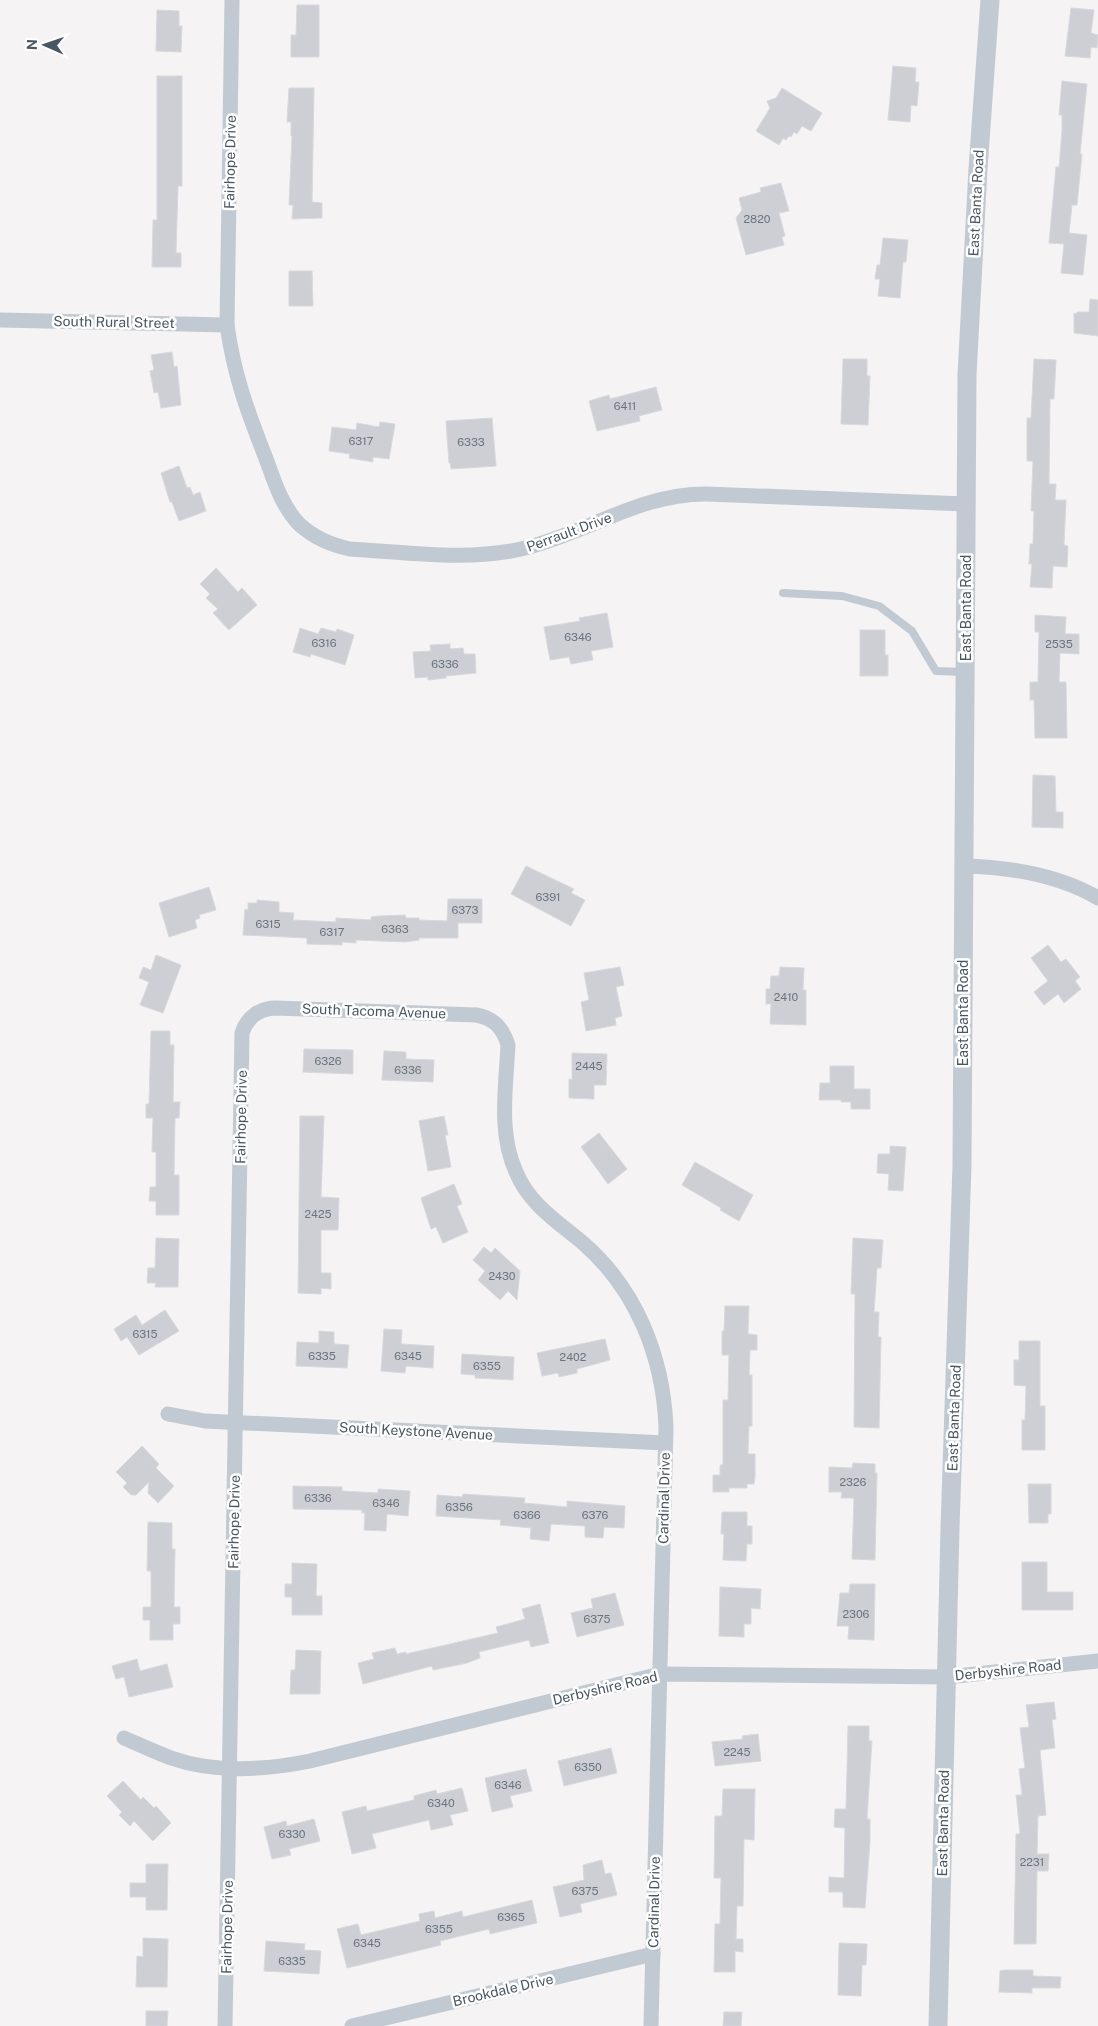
<svg xmlns="http://www.w3.org/2000/svg" width="1098" height="2026" font-family="'Public Sans',sans-serif">
  <rect width="100%" height="100%" fill="#f5f3f3"/>
  <g fill="#cdcfd5" stroke="#d7d9de">
    <polygon points="297,5 319,5 319,57 291,57 291,35 296,35"/>
    <polygon points="1071,8 1094,10 1091,33 1098,35 1097,48 1091,47 1090,58 1065,56"/>
    <polygon points="157,10 179,11 179,26 182,26 181,52 156,51"/>
    <polygon points="893,66 916,68 915,82 919,82 917,106 911,105 910,122 888,120"/>
    <polygon points="157,76 182,76 182,186 178,186 176,253 181,253 181,267 152,267 153,220 157,220"/>
    <polygon points="1062,81 1087,84 1080,154 1082,154 1077,205 1072,205 1069,233 1087,235 1083,275 1061,273 1064,244 1049,243 1056,167 1059,167 1062,131 1062,115 1059,115"/>
    <polygon points="289,88 314,88 312,202 322,203 322,218 292,219 293,205 289,205 292,136 291,136 291,122 287,122"/>
    <polygon points="782,88 822,113 811,131 802,126 797,134 794,132 791,137 789,136 786,140 783,138 779,145 756,131 770,108 767,101 776,98"/>
    <polygon points="781,183 789,211 779,213 785,236 782,237 784,245 746,255 736,218 742,210 739,198 761,192 760,188"/>
    <polygon points="883,238 908,240 906,262 903,262 900,298 878,296 880,279 875,279 877,265 880,265"/>
    <polygon points="289,271 312,271 313,306 289,306"/>
    <polygon points="1090,299 1098,300 1098,336 1074,333 1074,313 1077,314 1077,312 1089,312"/>
    <polygon points="172,352 174,367 177,366 181,405 161,408 158,392 154,393 150,371 154,370 151,355"/>
    <polygon points="843,359 867,359 867,376 870,376 868,425 841,424"/>
    <polygon points="1034,359 1056,360 1054,399 1050,399 1049,484 1056,484 1055,500 1066,500 1064,545 1068,546 1067,567 1053,566 1052,588 1030,587 1032,564 1029,564 1030,544 1033,544 1034,511 1031,511 1033,461 1027,461 1027,418 1031,418"/>
    <polygon points="656,387 662,410 639,416 640,421 597,431 589,401 609,395 610,399"/>
    <polygon points="492,418 496,466 451,469 450,463 449,463 446,421"/>
    <polygon points="380,422 395,424 389,459 373,457 373,462 349,458 350,454 329,451 332,427 356,430 357,423 379,427"/>
    <polygon points="179,466 187,488 190,487 193,495 200,492 206,511 179,521 172,502 170,502 161,473"/>
    <polygon points="216,568 238,592 242,588 257,605 229,630 213,613 218,609 206,598 210,594 200,584"/>
    <polygon points="607,613 613,647 591,651 593,660 571,664 569,657 550,660 544,627 580,621 579,618"/>
    <polygon points="1035,615 1066,617 1065,634 1079,634 1079,654 1060,653 1059,682 1066,682 1067,738 1035,738 1034,700 1030,700 1030,682 1038,682 1039,632 1035,632"/>
    <polygon points="300,628 318,634 321,628 336,632 337,629 354,635 345,665 311,654 310,657 293,652"/>
    <polygon points="860,630 885,630 885,655 888,655 888,676 860,676"/>
    <polygon points="450,644 450,649 463,648 464,654 475,654 476,673 446,676 446,678 428,680 428,677 415,678 413,652 431,651 430,645"/>
    <polygon points="1033,775 1055,776 1056,812 1063,812 1063,828 1032,827"/>
    <polygon points="526,866 574,889 571,893 585,900 571,926 511,894"/>
    <polygon points="209,887 216,910 199,915 200,918 195,920 197,928 169,937 159,903"/>
    <polygon points="448,899 482,899 482,923 458,923 458,938 419,938 419,940 405,942 356,940 356,943 342,942 342,945 307,944 307,938 243,935 245,909 248,910 248,903 257,903 257,900 279,902 279,912 294,913 293,920 336,922 336,918 371,920 371,917 378,916 405,915 406,918 419,918 419,920 447,921"/>
    <polygon points="1048,945 1061,962 1066,959 1080,977 1075,981 1081,989 1064,1003 1058,994 1044,1005 1034,992 1048,981 1031,958"/>
    <polygon points="156,955 181,965 163,1013 140,1005 149,982 139,978 143,967 151,970"/>
    <polygon points="620,967 624,985 616,987 622,1016 615,1018 616,1025 586,1031 581,1002 589,1000 584,973"/>
    <polygon points="780,967 804,968 803,990 806,990 806,1025 770,1024 771,1004 766,1004 766,989 770,989 771,976 779,976"/>
    <polygon points="151,1031 170,1031 170,1045 174,1045 173,1102 180,1102 179,1118 175,1118 174,1175 179,1175 179,1215 156,1215 156,1201 149,1201 150,1187 156,1187 156,1152 152,1152 153,1118 146,1118 146,1104 149,1104"/>
    <polygon points="304,1049 353,1050 353,1074 303,1072"/>
    <polygon points="384,1051 406,1052 406,1059 434,1060 433,1082 382,1080"/>
    <polygon points="572,1053 607,1054 606,1085 594,1085 594,1099 569,1098 569,1079 572,1080"/>
    <polygon points="830,1066 854,1066 854,1089 870,1089 870,1109 851,1109 851,1102 841,1102 841,1100 819,1100 820,1083 830,1083"/>
    <polygon points="300,1116 324,1116 321,1197 339,1198 338,1230 321,1230 321,1273 331,1273 331,1289 321,1288 321,1294 298,1293"/>
    <polygon points="444,1116 448,1135 445,1135 451,1167 428,1171 419,1121"/>
    <polygon points="599,1133 627,1169 608,1184 581,1147"/>
    <polygon points="890,1146 906,1147 903,1191 888,1190 889,1174 877,1173 878,1154 890,1154"/>
    <polygon points="695,1162 753,1195 739,1221 720,1210 721,1208 682,1185"/>
    <polygon points="454,1184 462,1204 457,1206 468,1232 443,1243 436,1227 431,1229 421,1198"/>
    <polygon points="156,1238 179,1239 178,1287 155,1287 156,1283 147,1283 148,1268 155,1268"/>
    <polygon points="853,1238 883,1240 881,1268 877,1268 874,1312 879,1312 878,1337 881,1337 879,1428 854,1427 855,1294 851,1294"/>
    <polygon points="484,1247 491,1253 495,1248 520,1271 517,1300 508,1291 500,1300 478,1280 485,1271 473,1260"/>
    <polygon points="725,1306 749,1306 748,1334 757,1335 757,1350 750,1350 749,1375 752,1375 752,1426 749,1426 748,1454 755,1454 755,1477 754,1484 747,1484 747,1488 729,1488 729,1492 713,1492 713,1475 720,1475 720,1465 723,1465 723,1400 728,1400 729,1355 722,1355 722,1331 724,1331"/>
    <polygon points="165,1310 179,1331 139,1355 127,1337 121,1341 114,1329 136,1315 142,1325"/>
    <polygon points="384,1329 402,1330 401,1344 434,1346 433,1368 406,1366 405,1373 381,1371"/>
    <polygon points="319,1331 334,1332 334,1344 349,1345 347,1368 296,1366 297,1342 319,1343"/>
    <polygon points="605,1339 610,1360 577,1369 577,1373 559,1377 558,1373 542,1376 537,1353"/>
    <polygon points="1019,1341 1040,1341 1040,1406 1045,1406 1045,1450 1022,1450 1022,1420 1025,1420 1026,1386 1014,1385 1014,1360 1019,1360"/>
    <polygon points="462,1354 514,1357 513,1380 475,1378 475,1375 461,1374"/>
    <polygon points="142,1446 159,1464 156,1468 174,1486 158,1503 148,1493 149,1482 136,1495 131,1495 123,1487 127,1483 116,1472"/>
    <polygon points="853,1463 875,1464 875,1473 877,1473 875,1560 852,1559 854,1498 841,1498 842,1492 829,1492 829,1467 852,1468"/>
    <polygon points="1028,1484 1051,1484 1051,1514 1048,1514 1048,1523 1029,1523"/>
    <polygon points="293,1486 342,1487 342,1491 378,1493 378,1489 410,1491 408,1516 387,1514 386,1531 364,1530 365,1513 362,1513 362,1510 293,1509"/>
    <polygon points="463,1494 525,1498 524,1503 567,1507 567,1501 625,1506 624,1528 604,1527 603,1538 585,1537 585,1526 551,1524 549,1541 530,1539 531,1528 500,1525 501,1520 436,1516 437,1495 462,1497"/>
    <polygon points="722,1512 747,1512 747,1526 752,1526 752,1544 747,1544 746,1561 723,1560 724,1534 721,1534"/>
    <polygon points="148,1522 172,1523 172,1549 175,1549 174,1607 180,1607 180,1624 173,1624 173,1640 150,1640 150,1620 143,1620 143,1607 151,1607 151,1571 147,1571"/>
    <polygon points="1022,1562 1047,1562 1047,1592 1073,1592 1073,1610 1022,1610"/>
    <polygon points="292,1563 317,1564 316,1596 322,1596 322,1615 292,1615 292,1597 285,1597 285,1584 292,1584"/>
    <polygon points="850,1584 875,1584 874,1640 848,1639 849,1626 837,1626 840,1593 849,1593"/>
    <polygon points="720,1587 761,1589 760,1609 751,1608 751,1624 744,1624 744,1637 719,1636"/>
    <polygon points="615,1593 624,1625 577,1637 571,1613 593,1608 591,1599"/>
    <polygon points="540,1604 549,1643 531,1647 529,1640 479,1652 480,1658 467,1663 433,1670 432,1666 363,1684 358,1663 374,1659 372,1653 395,1648 397,1654 406,1652 406,1654 498,1633 496,1627 525,1619 522,1609"/>
    <polygon points="296,1650 321,1651 320,1694 290,1694 291,1670 295,1670"/>
    <polygon points="137,1659 140,1671 167,1664 173,1687 129,1697 124,1677 116,1679 112,1666"/>
    <polygon points="1054,1702 1056,1719 1052,1720 1055,1748 1040,1750 1046,1815 1038,1816 1037,1854 1049,1854 1048,1871 1037,1871 1036,1944 1014,1944 1016,1834 1020,1834 1016,1795 1022,1795 1019,1769 1025,1768 1020,1728 1029,1727 1026,1705"/>
    <polygon points="848,1726 869,1726 869,1741 872,1741 867,1819 870,1819 870,1842 865,1908 843,1907 843,1892 829,1892 829,1877 844,1878 845,1828 834,1827 835,1809 846,1809"/>
    <polygon points="758,1734 761,1761 715,1766 712,1742 743,1739 742,1736"/>
    <polygon points="611,1748 617,1773 564,1786 558,1761"/>
    <polygon points="526,1769 532,1791 510,1796 513,1807 492,1812 485,1778"/>
    <polygon points="123,1781 141,1800 143,1797 154,1808 156,1806 171,1823 153,1841 134,1821 130,1826 119,1815 122,1812 107,1796"/>
    <polygon points="462,1788 468,1811 450,1815 453,1825 431,1830 429,1820 372,1834 376,1848 352,1854 342,1812 366,1806 367,1811 414,1800 414,1796 436,1790 437,1794"/>
    <polygon points="723,1789 755,1789 754,1840 744,1839 743,1906 737,1906 736,1939 743,1939 743,1952 735,1951 735,1972 714,1972 715,1924 720,1924 721,1878 714,1878 715,1816 722,1816"/>
    <polygon points="314,1819 320,1841 289,1849 291,1855 272,1859 264,1827 286,1821 287,1826"/>
    <polygon points="602,1860 605,1874 611,1873 617,1895 580,1904 582,1912 560,1917 553,1887 584,1880 583,1865"/>
    <polygon points="146,1864 168,1864 167,1910 146,1910 146,1897 130,1897 130,1883 146,1883"/>
    <polygon points="532,1900 537,1923 490,1934 489,1929 440,1941 441,1945 347,1968 337,1929 358,1924 361,1935 420,1921 419,1914 434,1911 435,1918 462,1911 463,1917"/>
    <polygon points="143,1938 168,1939 167,1987 136,1987 137,1956 143,1957"/>
    <polygon points="266,1941 305,1944 304,1950 321,1951 319,1974 264,1971"/>
    <polygon points="839,1943 867,1944 866,1965 862,1965 861,1996 838,1995"/>
    <polygon points="1005,1970 1033,1970 1033,1976 1061,1977 1060,1988 1032,1988 1032,1993 999,1992 1000,1971"/>
    <polygon points="146,2011 168,2011 167,2026 146,2026"/>
    <polygon points="724,2012 742,2012 741,2026 723,2026"/>
  </g>
  <g fill="none" stroke-linecap="round" stroke-linejoin="round">
    <polyline stroke="#c1cad2" stroke-width="8" points="783,593 842,596 879,606 912,631 936,671 965,672"/>
    <g stroke="#c1cad2" stroke-width="15">
      <path d="M232 0 227 325C234 375 247 410 265 456 274 480 281 505 299 524 313 537 331 545 350 549 405 552 471 562 525 548 587 533 641 493 707 494L966 504"/>
      <polyline points="0,320 227,325"/>
      <path d="M963 866C1010 867 1057 874 1098 898"/>
      <polyline points="168,1414 205,1421 665,1443"/>
      <path d="M124 1738C140 1745 155 1752 171 1758 214 1773 266 1770 310 1761L660 1674 947 1677 1098 1661"/>
      <path d="M225 2026 242 1033C247 1017 260 1008 276 1008L476 1015C494 1018 503 1028 508 1045 506 1088 498 1132 516 1172 529 1204 558 1222 583 1243 637 1290 663 1357 666 1427L651 2026"/>
      <polyline points="352,2026 653,1954"/>
    </g>
    <polyline stroke="#c1cad2" stroke-width="19" points="938,2026 950,1528 962,1165 967,375 978,169 990,0"/>
  </g>
  <g text-anchor="middle" stroke-width="5" stroke-linejoin="round" paint-order="stroke">
    <g font-size="11" fill="#6b747e">
      <text x="757" y="223">2820</text>
      <text x="625" y="410">6411</text>
      <text x="361" y="445">6317</text>
      <text x="471" y="446">6333</text>
      <text x="578" y="641">6346</text>
      <text x="324" y="647">6316</text>
      <text x="1059" y="648">2535</text>
      <text x="445" y="668">6336</text>
      <text x="548" y="901">6391</text>
      <text x="465" y="914">6373</text>
      <text x="268" y="928">6315</text>
      <text x="395" y="933">6363</text>
      <text x="332" y="936">6317</text>
      <text x="786" y="1001">2410</text>
      <text x="328" y="1065">6326</text>
      <text x="589" y="1070">2445</text>
      <text x="408" y="1074">6336</text>
      <text x="318" y="1218">2425</text>
      <text x="502" y="1280">2430</text>
      <text x="145" y="1338">6315</text>
      <text x="322" y="1360">6335</text>
      <text x="408" y="1360">6345</text>
      <text x="573" y="1361">2402</text>
      <text x="487" y="1370">6355</text>
      <text x="853" y="1486">2326</text>
      <text x="318" y="1502">6336</text>
      <text x="386" y="1507">6346</text>
      <text x="459" y="1511">6356</text>
      <text x="527" y="1519">6366</text>
      <text x="595" y="1519">6376</text>
      <text x="856" y="1618">2306</text>
      <text x="597" y="1623">6375</text>
      <text x="737" y="1756">2245</text>
      <text x="588" y="1771">6350</text>
      <text x="508" y="1789">6346</text>
      <text x="441" y="1807">6340</text>
      <text x="292" y="1838">6330</text>
      <text x="1032" y="1866">2231</text>
      <text x="585" y="1895">6375</text>
      <text x="511" y="1921">6365</text>
      <text x="439" y="1933">6355</text>
      <text x="367" y="1947">6345</text>
      <text x="292" y="1965">6335</text>
    </g>
    <g font-size="14" fill="#4a5661" stroke="#fff">
      <text transform="translate(230 162) rotate(-89)" y="5">Fairhope Drive</text>
      <text transform="translate(976 203) rotate(-87)" y="5">East Banta Road</text>
      <text transform="translate(114 322) rotate(1)" y="5">South Rural Street</text>
      <text transform="translate(569 532) rotate(-20)" y="5">Perrault Drive</text>
      <text transform="translate(966 608) rotate(-90)" y="5">East Banta Road</text>
      <text transform="translate(374 1011) rotate(2)" y="5">South Tacoma Avenue</text>
      <text transform="translate(963 1013) rotate(-90)" y="5">East Banta Road</text>
      <text transform="translate(241 1117) rotate(-89)" y="5">Fairhope Drive</text>
      <text transform="translate(954 1418) rotate(-88)" y="5">East Banta Road</text>
      <text transform="translate(416 1431) rotate(3)" y="5">South Keystone Avenue</text>
      <text transform="translate(664 1498) rotate(-89)" y="5">Cardinal Drive</text>
      <text transform="translate(234 1522) rotate(-89)" y="5">Fairhope Drive</text>
      <text transform="translate(1008 1670) rotate(-6)" y="5">Derbyshire Road</text>
      <text transform="translate(605 1688) rotate(-13)" y="5">Derbyshire Road</text>
      <text transform="translate(943 1823) rotate(-89)" y="5">East Banta Road</text>
      <text transform="translate(654 1902) rotate(-89)" y="5">Cardinal Drive</text>
      <text transform="translate(227 1927) rotate(-89)" y="5">Fairhope Drive</text>
      <text transform="translate(503 1990) rotate(-13)" y="5">Brookdale Drive</text>
    </g>
  </g>
  <g transform="translate(45 45) rotate(272)" stroke="#ffffff" stroke-width="4" paint-order="stroke">
  <path d="M0-4L9 19L0 12L-9 19Z" fill="#4a5661"/>
  <text y="-8" font-size="14" font-weight="bold" text-anchor="middle" fill="#4a5661">N</text>
  </g>
</svg>
